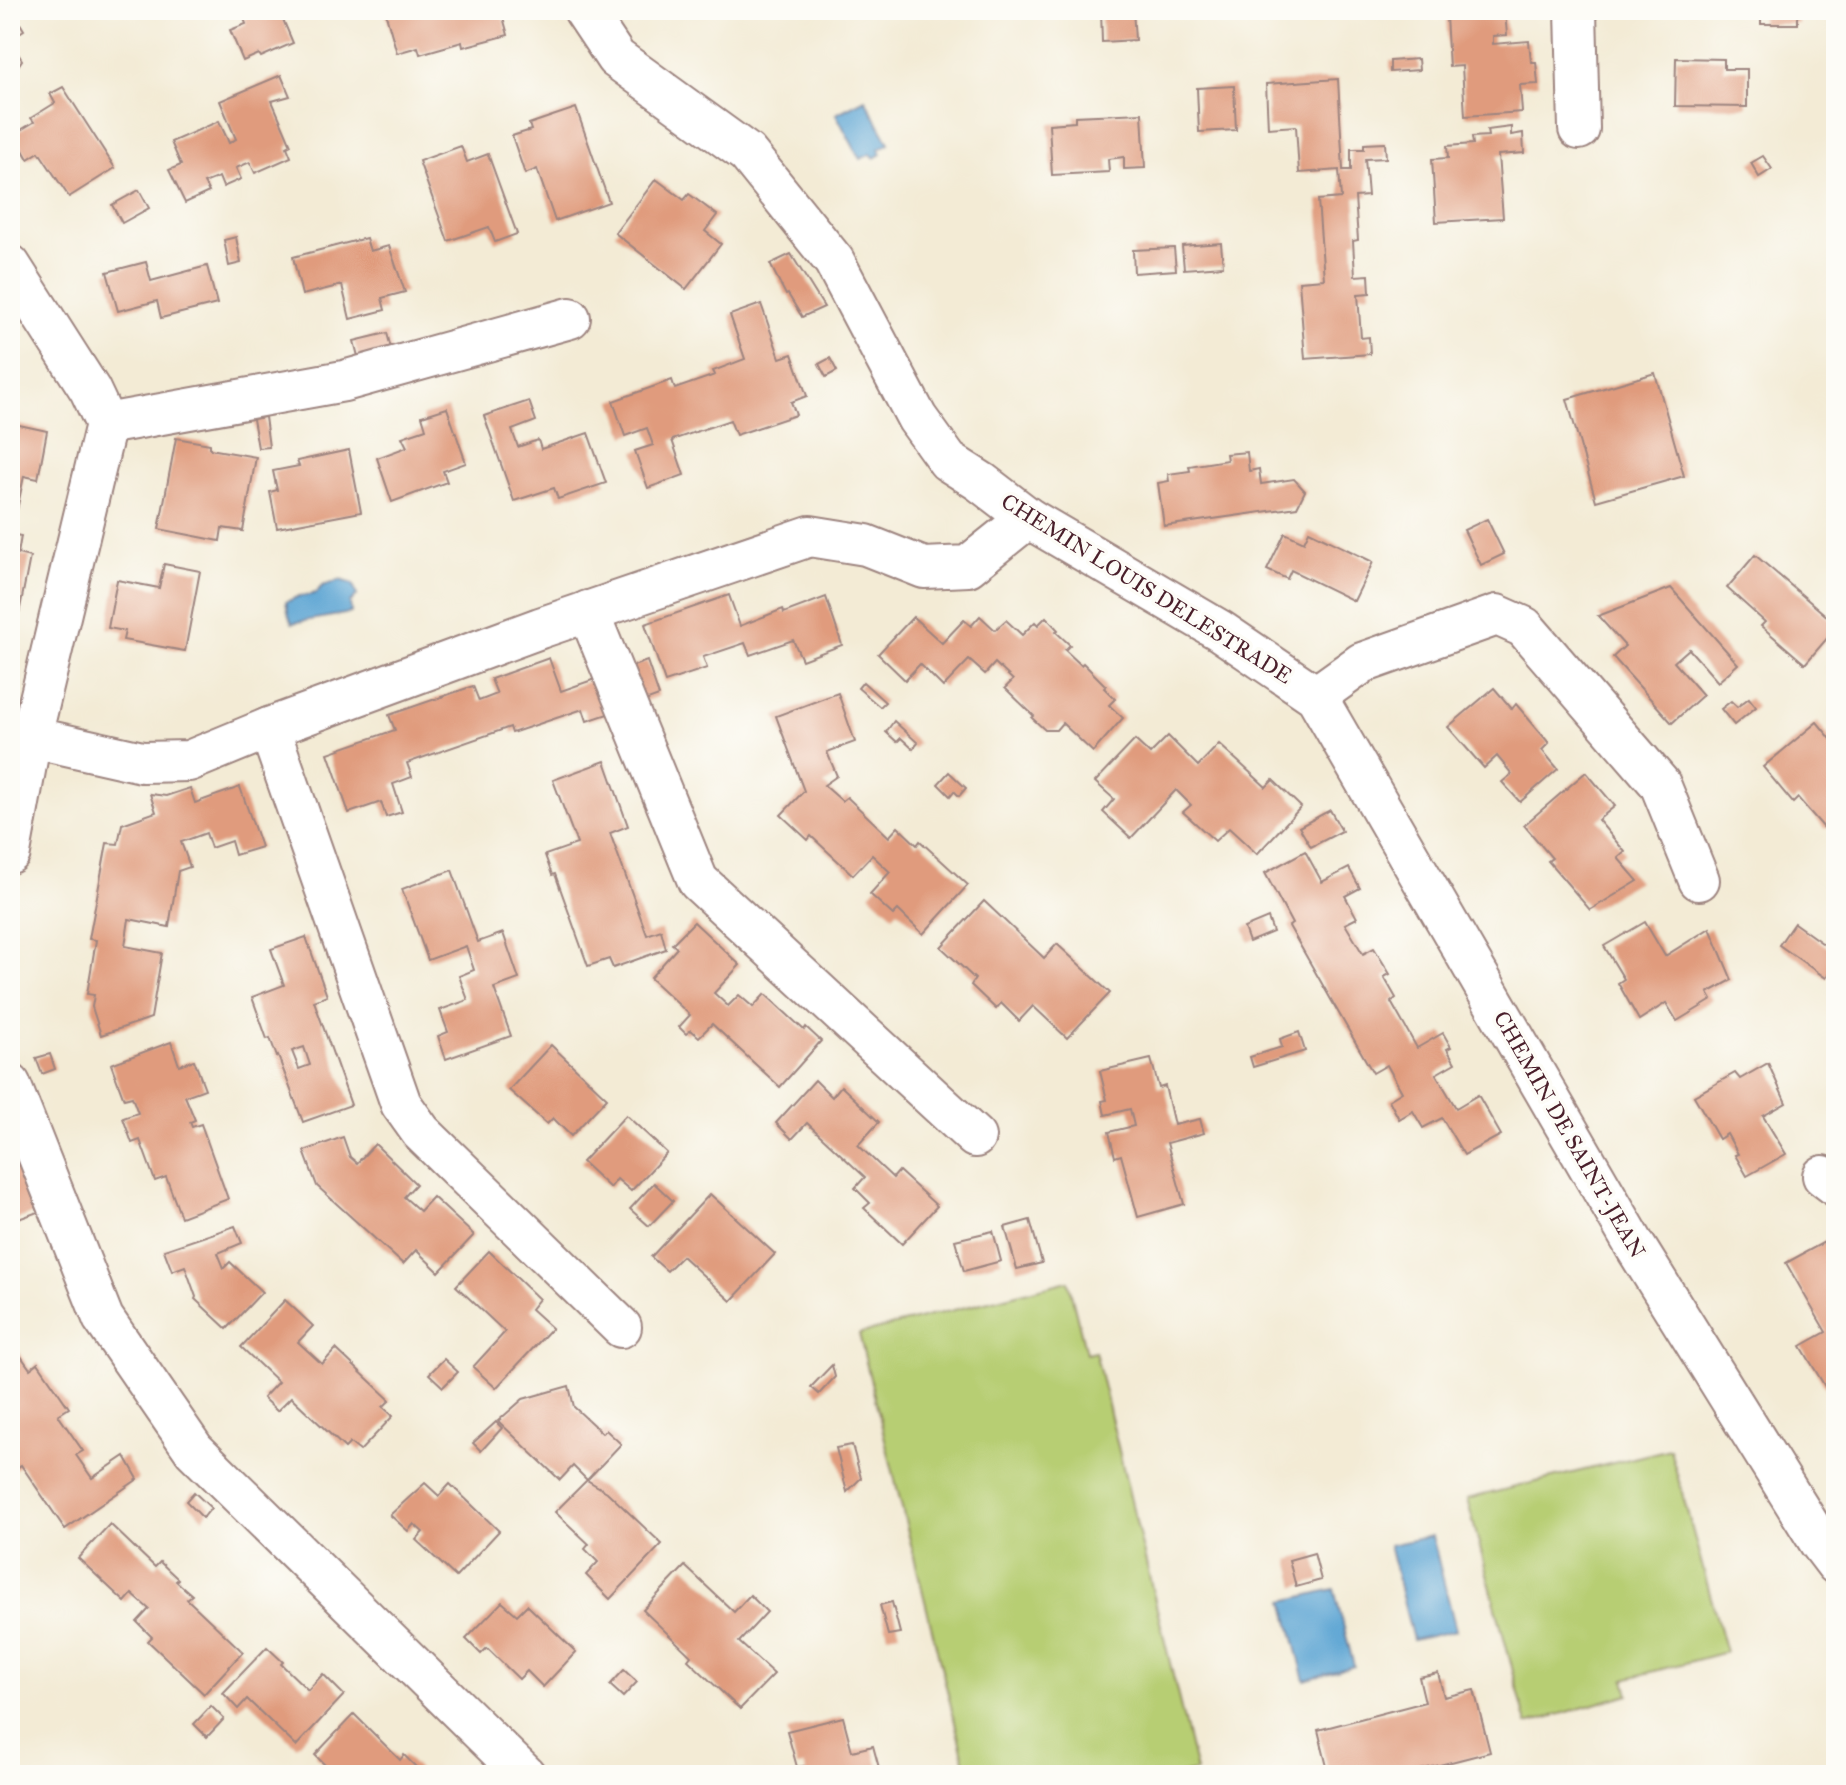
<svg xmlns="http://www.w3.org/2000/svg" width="1846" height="1785" font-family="'IM FELL Great Primer',serif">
  <rect width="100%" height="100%" fill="#fdfcf7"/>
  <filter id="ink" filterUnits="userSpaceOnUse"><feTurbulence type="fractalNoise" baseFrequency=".0125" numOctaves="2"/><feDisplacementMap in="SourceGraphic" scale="16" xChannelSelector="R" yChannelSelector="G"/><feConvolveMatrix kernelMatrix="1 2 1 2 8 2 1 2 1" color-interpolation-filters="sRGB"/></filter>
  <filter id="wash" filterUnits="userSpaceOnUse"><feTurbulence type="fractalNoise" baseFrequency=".006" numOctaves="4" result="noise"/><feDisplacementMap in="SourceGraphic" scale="32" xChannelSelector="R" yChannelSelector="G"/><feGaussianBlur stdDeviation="1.8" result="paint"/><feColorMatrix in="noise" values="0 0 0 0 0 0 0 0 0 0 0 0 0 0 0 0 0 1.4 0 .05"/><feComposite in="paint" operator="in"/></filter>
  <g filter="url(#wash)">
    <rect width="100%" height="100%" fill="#f3ebd5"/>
    <g fill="#b7ce73" stroke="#80764f" stroke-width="2">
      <polygon points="1068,1281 1086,1353 1095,1351 1196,1771 1180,1775 968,1775 859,1334"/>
      <polygon points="1670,1449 1726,1652 1625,1679 1629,1694 1527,1724 1467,1499"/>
    </g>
    <g fill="#5ba4d3" stroke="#52627f" stroke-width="2">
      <polygon points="865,99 889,143 879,149 881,154 874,158 871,154 860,159 836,114"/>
      <polygon points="340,580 353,584 357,596 350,603 351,613 292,623 289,616 286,602 299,596 309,595 316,593 322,586"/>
      <polygon points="1432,1536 1456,1630 1413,1640 1389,1545"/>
      <polygon points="1334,1589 1354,1666 1305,1680 1284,1601"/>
    </g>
    <g id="blocks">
      <g fill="#e09b7d" fill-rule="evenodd">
        <polygon points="10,10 12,10 24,30 10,39"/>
        <polygon points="262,10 279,10 293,43 261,57 259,54 243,61 230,30 246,24 244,18"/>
        <polygon points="389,10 501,10 508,35 463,47 462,42 420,54 418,47 397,53 385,11"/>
        <polygon points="1101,10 1133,10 1135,40 1102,42"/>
        <polygon points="1438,10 1496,10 1496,13 1505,12 1507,35 1493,36 1493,44 1529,41 1531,62 1536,62 1538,84 1520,85 1522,112 1465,116 1462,66 1449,67 1446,16 1438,17"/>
        <rect x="1761" y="10" width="37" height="14"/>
        <polygon points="10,41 22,60 10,78"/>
        <polygon points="1676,58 1724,59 1724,69 1747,69 1747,107 1675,106"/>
        <polygon points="1418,59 1419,70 1390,72 1390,61"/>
        <polygon points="281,75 290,96 272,101 291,145 287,147 291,157 255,173 250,162 236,168 241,179 223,187 219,177 204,183 209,192 185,203 169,170 181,165 171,142 219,121 229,143 236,139 220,101"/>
        <polygon points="1338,79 1343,170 1351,170 1351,149 1364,149 1364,144 1385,143 1386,158 1365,159 1368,196 1355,197 1358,240 1353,241 1355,276 1369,275 1370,293 1358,294 1361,338 1369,337 1370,354 1305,359 1299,281 1324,279 1318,200 1341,198 1339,170 1299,173 1296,126 1268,128 1266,84"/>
        <polygon points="1234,86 1236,130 1199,132 1197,88"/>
        <polygon points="63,87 115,168 69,197 39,152 28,159 14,134 34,122 31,118 55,103 50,94"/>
        <polygon points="576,108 609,202 555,221 537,169 525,174 512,136 531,130 529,124"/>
        <polygon points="1142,113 1145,168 1124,169 1124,157 1108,159 1109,172 1052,175 1049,124 1075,122 1075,116"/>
        <polygon points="1511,127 1511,135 1523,133 1524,153 1498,155 1503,218 1436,222 1432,159 1448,158 1447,146 1473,144 1472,137 1488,136 1487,130"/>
        <polygon points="461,146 467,162 488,154 517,234 495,242 489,227 448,241 419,161"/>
        <polygon points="1763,156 1772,169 1759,177 1751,163"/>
        <polygon points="656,179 684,200 689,194 717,215 705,231 721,244 686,289 615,233"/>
        <polygon points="139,190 149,208 122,223 112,205"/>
        <polygon points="236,237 241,263 229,266 224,240"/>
        <polygon points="366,238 370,251 389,246 405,292 382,298 385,310 350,319 342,285 302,295 293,257"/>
        <polygon points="1221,243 1223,266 1184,269 1182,246"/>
        <polygon points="1174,248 1176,270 1134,273 1133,250"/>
        <polygon points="791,254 824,307 802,317 788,294 786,295 770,264"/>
        <polygon points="146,262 151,281 207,266 217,304 161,318 157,301 118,311 107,272"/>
        <polygon points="761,304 780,358 792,354 807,396 791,402 796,415 736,435 730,420 672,440 684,475 648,488 635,451 653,445 647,428 625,436 613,401 672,380 675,389 715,375 713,371 745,359 730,315"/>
        <polygon points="387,333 393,356 360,364 354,341"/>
        <polygon points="830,358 837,371 826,377 819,364"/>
        <polygon points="1655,373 1684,476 1596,501 1567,399"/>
        <polygon points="529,401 536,421 512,430 518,447 538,440 541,449 588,433 606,483 558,499 554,488 514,501 484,416"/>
        <polygon points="447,408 466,463 443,471 447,482 392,502 377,458 407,447 402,437 426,429 422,416"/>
        <polygon points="265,417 269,447 258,448 253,419"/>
        <polygon points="10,423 47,431 38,479 24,476 16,515 10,514"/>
        <polygon points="176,438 210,444 210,449 256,457 243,531 222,528 220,541 159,529"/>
        <polygon points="349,450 361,512 277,528 270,492 277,490 273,471 299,466 297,461"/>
        <polygon points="1247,452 1249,471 1259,469 1261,484 1294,479 1305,491 1297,507 1164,526 1158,483 1169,481 1168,474 1190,471 1189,466 1227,460 1226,454"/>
        <polygon points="1487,519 1504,554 1481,565 1464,530"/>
        <polygon points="1309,531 1373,562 1354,601 1291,570 1287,579 1267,570 1285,533 1304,542"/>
        <polygon points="10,534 21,536 18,554 30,557 15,634 10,633"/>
        <polygon points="1755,555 1836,624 1836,628 1805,664 1761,626 1765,622 1727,588"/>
        <polygon points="164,564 200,571 185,651 123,640 125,631 108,628 117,580 159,588"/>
        <polygon points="1671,588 1738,664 1718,682 1689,649 1674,662 1703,695 1672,723 1613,657 1625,646 1598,616"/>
        <polygon points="729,595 740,626 783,609 784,613 826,597 842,645 802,660 793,640 750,655 745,643 703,657 707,668 665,682 645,624"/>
        <polygon points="980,616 995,630 1006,620 1022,635 1035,622 1038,625 1046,617 1058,630 1056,632 1070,645 1065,650 1081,665 1083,663 1106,686 1104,688 1115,699 1109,705 1123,718 1093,752 1062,723 1056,730 1045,730 1032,718 1034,716 1005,688 1013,680 995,663 985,674 969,660 943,687 920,664 905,680 878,654 913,617 942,643 964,620 971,626"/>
        <polygon points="549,658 561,691 595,679 608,714 587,721 583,709 512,733 510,727 407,763 412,777 393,784 402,812 386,817 381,802 349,813 328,753 395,730 389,715 473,686 479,701 497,694 491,679"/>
        <polygon points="647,661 659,696 637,704 625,669"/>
        <polygon points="863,682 885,702 880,707 858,688"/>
        <polygon points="1494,688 1512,709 1516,704 1549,743 1542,750 1558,769 1520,802 1502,782 1512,774 1497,756 1484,768 1448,727"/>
        <polygon points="838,693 855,742 827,752 837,776 824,785 842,801 847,797 889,837 898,827 917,845 920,841 968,885 923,934 898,910 893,915 870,894 890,872 872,855 853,875 811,836 808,840 781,815 804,791 776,716"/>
        <polygon points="1749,698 1756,707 1734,725 1721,709 1731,701 1737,707"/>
        <polygon points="894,721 918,743 913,749 901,738 897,742 886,732"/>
        <polygon points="1817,722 1836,745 1836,820 1825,829 1798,798 1793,803 1763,767"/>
        <polygon points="1168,736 1198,766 1219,744 1266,787 1273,780 1301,807 1257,854 1229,828 1215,841 1183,812 1191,805 1176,790 1131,838 1103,812 1114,799 1095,782 1135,740 1150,754"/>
        <polygon points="605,761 628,826 610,833 647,935 661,930 666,949 613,968 609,959 588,966 555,874 552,875 545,855 577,844 553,780"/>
        <polygon points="949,772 966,788 959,796 954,791 950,796 938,784"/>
        <polygon points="1586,772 1615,806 1598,820 1625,852 1618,858 1638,881 1590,910 1548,861 1552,858 1524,825"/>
        <polygon points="240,787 261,847 235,855 231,841 211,848 206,833 181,842 190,867 178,871 169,927 129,919 125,946 162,953 151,1018 101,1035 92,1007 94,995 87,994 96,940 89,939 107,843 118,844 122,824 156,812 150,794 166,796 190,788 195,803"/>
        <polygon points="1330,810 1342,831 1311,847 1299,827"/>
        <polygon points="1305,851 1322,882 1349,868 1360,888 1345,896 1357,918 1345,924 1363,954 1374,948 1390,974 1384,977 1396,998 1391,1002 1417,1048 1443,1033 1451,1047 1447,1049 1455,1063 1436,1074 1456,1108 1478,1095 1501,1135 1464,1155 1442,1118 1423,1128 1413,1111 1399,1119 1389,1100 1402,1092 1387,1065 1373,1073 1289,926 1292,924 1265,873"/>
        <polygon points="452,870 478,942 503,933 519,979 494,988 511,1036 446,1059 438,1036 448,1032 440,1010 468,1000 459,976 474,970 466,946 428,960 402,889"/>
        <polygon points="984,901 1044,958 1057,944 1110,993 1067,1038 1033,1006 1019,1021 1001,1003 996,1009 971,985 975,979 941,947"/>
        <polygon points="1268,918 1273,932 1249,942 1244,928"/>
        <polygon points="694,922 740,965 714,993 728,1006 739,995 753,1007 765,994 804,1030 806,1027 821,1041 780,1087 712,1024 699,1037 691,1030 686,1034 679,1027 690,1015 650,978 677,948 672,944"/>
        <polygon points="1645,922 1665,956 1710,928 1732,980 1708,993 1712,1000 1677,1021 1666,1003 1639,1020 1618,983 1624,979 1604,946"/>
        <polygon points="1794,923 1836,953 1836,964 1826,978 1779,945"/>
        <path d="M306 937 327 996 314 1001 351 1105 303 1122 278 1056 277 1057 270 1038 267 1039 252 997 284 985 271 949ZM304 1047 310 1065 299 1069 292 1051Z"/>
        <polygon points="1299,1032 1305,1051 1253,1067 1250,1057 1282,1047 1280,1039"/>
        <polygon points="171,1042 179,1065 194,1060 205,1089 185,1096 195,1120 190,1122 192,1127 201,1124 228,1199 181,1217 166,1177 155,1181 140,1140 132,1143 123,1118 138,1113 132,1097 124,1099 111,1064"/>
        <polygon points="551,1045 607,1098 571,1136 553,1118 547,1124 509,1090"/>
        <polygon points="50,1054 55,1069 42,1074 36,1058"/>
        <polygon points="1151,1059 1159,1088 1165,1086 1174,1125 1200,1119 1204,1133 1167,1143 1184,1204 1138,1217 1121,1155 1115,1157 1109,1132 1134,1126 1130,1109 1105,1115 1102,1101 1107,1100 1100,1071"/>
        <polygon points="1768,1063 1786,1103 1763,1116 1786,1154 1747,1176 1735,1155 1738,1154 1727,1134 1719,1139 1694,1096 1735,1073 1740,1079"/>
        <polygon points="815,1080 832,1097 841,1086 879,1122 858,1145 893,1178 899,1171 937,1206 902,1244 864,1208 870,1203 855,1188 865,1177 807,1123 792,1139 776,1123"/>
        <polygon points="626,1115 667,1153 631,1191 617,1179 610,1188 582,1162"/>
        <polygon points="343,1137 350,1157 357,1163 375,1144 416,1184 404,1197 420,1211 433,1197 474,1235 439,1272 416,1250 403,1264 317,1186 304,1151"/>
        <polygon points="20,1164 38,1212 10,1222 10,1167"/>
        <polygon points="654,1183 673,1201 649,1226 630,1209"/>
        <polygon points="710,1194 775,1254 731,1301 682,1256 667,1271 651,1257"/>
        <polygon points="1030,1220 1042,1263 1017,1269 1005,1227"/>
        <polygon points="235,1226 242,1243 218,1253 224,1268 230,1262 262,1292 227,1329 195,1299 196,1297 185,1266 172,1271 164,1250"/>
        <polygon points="993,1231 1001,1261 964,1271 955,1240"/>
        <polygon points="1826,1241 1836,1259 1836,1392 1830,1395 1801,1346 1826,1332 1786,1263"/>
        <polygon points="489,1251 539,1299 531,1309 552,1328 496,1388 473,1367 505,1332 456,1286"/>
        <polygon points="285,1300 313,1326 298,1342 322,1364 336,1349 390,1400 383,1407 393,1416 360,1451 350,1443 345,1448 291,1397 277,1411 263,1398 278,1382 241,1347"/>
        <polygon points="18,1352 30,1369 38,1363 69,1408 58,1415 83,1451 76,1455 92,1478 125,1456 138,1479 65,1529 21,1465 10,1473 10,1357"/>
        <polygon points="444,1359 458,1372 443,1387 429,1374"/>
        <polygon points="832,1365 835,1377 819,1394 811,1387"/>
        <polygon points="569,1386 574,1407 602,1433 606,1430 621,1444 587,1480 607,1492 662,1544 610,1599 586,1575 598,1562 585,1549 589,1544 555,1512 587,1480 573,1466 560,1480 498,1421 523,1399"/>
        <polygon points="496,1422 502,1428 481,1451 473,1443"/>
        <polygon points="852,1445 861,1478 847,1492 836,1448"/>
        <polygon points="425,1483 439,1496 450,1484 499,1531 456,1577 416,1540 423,1532 414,1524 408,1531 390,1515"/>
        <polygon points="194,1492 211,1508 203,1518 186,1501"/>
        <polygon points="110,1524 155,1567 160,1562 178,1579 176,1581 192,1595 187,1599 243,1652 204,1694 148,1641 152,1637 137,1622 149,1609 132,1594 125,1602 78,1558"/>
        <polygon points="1314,1553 1321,1580 1296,1587 1289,1560"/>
        <polygon points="685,1566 734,1612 750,1595 767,1612 739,1642 774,1674 740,1709 688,1660 691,1656 643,1610"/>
        <polygon points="502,1602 517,1615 527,1605 576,1652 543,1687 527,1671 519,1679 487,1648 481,1654 466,1639"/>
        <polygon points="892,1602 900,1633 888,1635 880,1605"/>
        <polygon points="267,1647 283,1662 281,1664 308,1690 323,1674 344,1695 296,1746 247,1699 238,1709 223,1693"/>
        <polygon points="624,1670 637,1682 623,1697 610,1685"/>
        <polygon points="1438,1673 1444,1697 1474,1690 1490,1752 1401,1775 1329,1775 1318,1730 1425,1702 1419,1677"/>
        <polygon points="211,1706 224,1719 207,1737 194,1724"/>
        <polygon points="354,1714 400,1760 404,1755 424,1775 339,1775 330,1766 328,1768 315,1755"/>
        <polygon points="843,1717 852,1751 873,1746 881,1775 807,1775 804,1766 797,1767 787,1731"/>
      </g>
    </g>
  </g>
  <g filter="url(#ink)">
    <use href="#blocks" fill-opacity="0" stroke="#9e8580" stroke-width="2"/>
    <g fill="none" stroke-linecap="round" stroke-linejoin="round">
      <defs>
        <g id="street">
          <polyline points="584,10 616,58 747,153 834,261 917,418 948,461 981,482 1028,518 1219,630 1316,696 1635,1246 1820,1543 1836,1564"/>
          <polyline points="1576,10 1579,129"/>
          <polyline points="10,265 90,390 106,424"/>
          <polyline points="588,611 698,881 975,1137"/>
          <polyline points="1316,696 1362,663 1497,615 1524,627 1660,784 1699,880"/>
          <polyline points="269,728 401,1104 421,1132 621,1327"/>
          <polyline points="31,737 142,762 189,761 269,728 540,628 810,536 866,545 924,568 968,566 1028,518"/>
          <polyline points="10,853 31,737 106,424 344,381 570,318"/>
          <polyline points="10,1084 103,1318 194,1450 525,1775"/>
          <polyline points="1823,1176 1836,1186"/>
        </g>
      </defs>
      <use href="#street" stroke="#9e8580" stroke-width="44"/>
      <use href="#street" stroke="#fff" stroke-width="40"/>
    </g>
  </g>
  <g text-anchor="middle" stroke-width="7" stroke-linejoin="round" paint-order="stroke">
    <g font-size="22" fill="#4a1f2b" stroke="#fdfcf7">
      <text transform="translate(1147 588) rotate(32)" y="8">CHEMIN LOUIS DELESTRADE</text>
      <text transform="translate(1570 1134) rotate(60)" y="8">CHEMIN DE SAINT-JEAN</text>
    </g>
  </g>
  <rect width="1846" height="1785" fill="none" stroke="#fdfcf7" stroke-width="40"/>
</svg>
